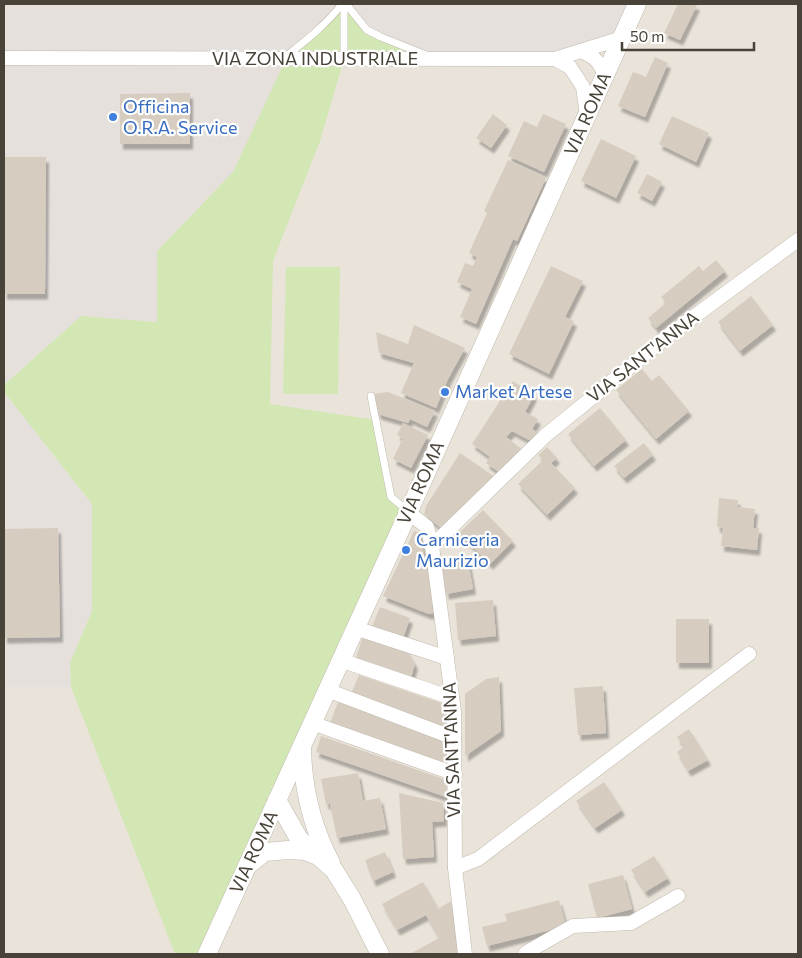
<svg xmlns="http://www.w3.org/2000/svg" width="802" height="958" font-family="Commissioner,sans-serif">
  <defs>
    <filter id="shadow"><feDropShadow dx="3" dy="5.5" stdDeviation="1" flood-color="#0004"/></filter>
  </defs>
  <rect width="100%" height="100%" fill="#f5f1eb"/>
  <polygon fill="#e9e3d9" points="637,4 798,4 798,954 4,954 4,687 71,687 70,663 92,504 4,392 4,385 81,316 286,58"/>
  <g fill="#e5e0dc">
    <polygon points="4,4 637,4 622,38 555,59 287,58 233,172 157,251 157,322 81,316 4,385"/>
    <polygon points="4,392 92,504 92,611 70,663 71,687 4,687"/>
  </g>
  <g fill="#d3e7b5">
    <polygon points="342,4 367,30 436,59 344,59 320,141 273,261 270,404 376,420 391,497 408,512 207,954 175,954 71,687 70,663 92,611 92,504 4,392 4,385 81,316 157,322 157,251 233,172 286,59"/>
    <polygon points="286,267 340,267 338,394 283,394"/>
  </g>
  <g fill="#d6cdc0" filter="url(#shadow)">
    <polygon points="678,4 695,4 697,5 680,40 664,33"/>
    <polygon points="655,57 668,63 645,117 618,106 633,72 646,77"/>
    <polygon points="190,93 190,144 120,144 120,94"/>
    <polygon points="493,114 507,125 491,148 476,138"/>
    <polygon points="543,114 566,124 544,172 508,156 524,121 537,127"/>
    <polygon points="672,116 709,133 696,162 659,144"/>
    <polygon points="601,139 636,156 616,198 581,181"/>
    <polygon points="4,157 46,157 45,294 4,294"/>
    <polygon points="508,160 546,178 517,241 513,239 476,324 460,317 472,289 457,282 465,263 473,266 477,257 469,253 487,213 484,211"/>
    <polygon points="647,174 662,182 652,201 637,193"/>
    <polygon points="716,260 725,271 656,328 648,318 666,303 661,297 699,266 703,271"/>
    <polygon points="551,266 583,281 565,317 574,321 549,374 509,354"/>
    <polygon points="751,296 773,325 740,351 718,322"/>
    <polygon points="414,325 465,348 448,379 436,408 401,393 414,363 379,353 376,332 408,344"/>
    <polygon points="642,369 652,381 659,375 689,411 656,439 616,390"/>
    <polygon points="513,381 534,395 525,412 538,419 532,429 538,433 529,440 512,431 506,437 523,450 499,472 486,463 490,457 472,444"/>
    <polygon points="388,392 435,411 427,427 410,419 408,423 378,414 373,394"/>
    <polygon points="600,408 626,440 594,466 568,434"/>
    <polygon points="403,423 428,435 411,468 393,459 403,438 397,435"/>
    <polygon points="644,443 653,455 624,478 614,466"/>
    <polygon points="547,447 557,458 551,463 575,488 547,515 518,484 543,460 538,455"/>
    <polygon points="460,453 495,477 442,529 424,514 426,506"/>
    <polygon points="719,498 738,500 737,507 755,509 753,528 759,528 757,550 721,546 723,528 717,527"/>
    <polygon points="483,510 513,541 490,564 459,533"/>
    <polygon points="58,528 60,637 4,638 4,529"/>
    <polygon points="414,531 419,532 432,592 433,613 429,614 383,596"/>
    <polygon points="467,555 473,589 446,594 439,560"/>
    <polygon points="493,600 496,636 458,640 455,603"/>
    <polygon points="380,607 410,618 403,638 372,627"/>
    <rect x="676" y="619" width="33" height="44"/>
    <polygon points="363,636 406,649 415,664 411,677 355,661"/>
    <polygon points="359,675 447,705 449,724 444,727 351,694"/>
    <polygon points="499,677 501,731 465,756 465,694 486,679"/>
    <polygon points="603,686 606,733 578,735 574,688"/>
    <polygon points="338,702 450,742 451,765 330,723"/>
    <polygon points="689,729 708,760 688,771 677,752 684,747 677,737"/>
    <polygon points="321,736 449,781 449,798 316,752"/>
    <polygon points="358,773 363,801 380,798 386,829 337,838 330,804 326,804 321,779"/>
    <polygon points="604,782 622,810 595,828 576,801"/>
    <polygon points="399,793 443,803 444,821 432,822 434,857 403,859"/>
    <polygon points="385,852 393,872 373,881 365,860"/>
    <polygon points="654,856 668,878 645,892 631,870"/>
    <polygon points="623,875 632,909 597,918 588,884"/>
    <polygon points="423,882 438,909 451,901 458,954 410,954 439,938 426,915 397,930 382,904"/>
    <polygon points="559,900 566,926 487,946 482,927 507,921 505,914"/>
  </g>
  <g fill="none" stroke-linecap="round" stroke-linejoin="round">
    <defs>
      <g id="service">
        <polyline points="346,4 367,30 381,37 426,55"/>
        <path d="M284 58C305 41 326 25 342 4"/>
        <polyline points="344,59 344,4"/>
        <polyline points="371,396 391,497 408,511"/>
      </g>
      <g id="minor">
        <path d="M581 51C596 58 599 61 605 76"/>
        <polyline points="4,58 555,59 622,38"/>
        <polyline points="555,59 570,67 583,87 587,115"/>
        <polyline points="408,512 427,527 432,546 454,712 455,868 465,954"/>
        <polyline points="432,546 546,435 669,335 798,240"/>
        <polyline points="355,628 447,658"/>
        <polyline points="340,660 452,698"/>
        <polyline points="327,690 454,738"/>
        <polyline points="312,723 455,774"/>
        <polyline points="455,868 478,859 749,654"/>
        <polyline points="525,954 527,952 573,926 631,923 678,896"/>
      </g>
      <g id="tertiary">
        <path d="M302 749C303 790 312 827 331 863"/>
        <polyline points="277,800 299,839 334,870 352,899 380,954"/>
        <polyline points="247,866 265,852 288,850 305,851 315,855"/>
        <polyline points="207,954 409,511 637,4"/>
      </g>
    </defs>
    <use href="#service" stroke="#c0b9ad" stroke-width="8"/>
    <use href="#minor" stroke="#c0b9ad" stroke-width="15"/>
    <use href="#tertiary" stroke="#c0b9ad" stroke-width="19"/>
    <use href="#service" stroke="#fff" stroke-width="7"/>
    <use href="#minor" stroke="#fff" stroke-width="14"/>
    <use href="#tertiary" stroke="#fff" stroke-width="18"/>
  </g>
  <g fill="#3f7fe0" stroke="#fff" stroke-width="2">
    <circle cx="113" cy="117" r="5"/>
    <circle cx="445" cy="392" r="5"/>
    <circle cx="406" cy="550" r="5"/>
  </g>
  <g text-anchor="middle" stroke-width="4.5" stroke-linejoin="round" paint-order="stroke">
    <g font-size="18" fill="#494238" stroke="#fff">
      <text x="315" y="65">VIA ZONA INDUSTRIALE</text>
      <text transform="translate(588 114) rotate(-66)" y="6">VIA ROMA</text>
      <text transform="translate(643 357) rotate(-38)" y="6">VIA SANT'ANNA</text>
      <text transform="translate(421 483) rotate(-66)" y="6">VIA ROMA</text>
      <text transform="translate(452 750) rotate(-92)" y="6">VIA SANT'ANNA</text>
      <text transform="translate(254 852) rotate(-65)" y="6">VIA ROMA</text>
    </g>
    <g font-size="18" fill="#366cbe" stroke="#fff" text-anchor="start">
      <text x="123" y="113">Officina<tspan x="123" dy="21">O.R.A. Service</tspan></text>
      <text x="455" y="398">Market Artese</text>
      <text x="416" y="546">Carniceria<tspan x="416" dy="21">Maurizio</tspan></text>
    </g>
  </g>
  <rect width="802" height="958" fill="none" stroke="#494238" stroke-width="10"/>
  <path d="M622 42v8h132v-8" fill="none" stroke="#494238" stroke-width="2.5"/>
  <text x="630" y="42" font-size="15" fill="#494238" stroke="#ffffff" stroke-width="4" paint-order="stroke">50 m</text>
</svg>
